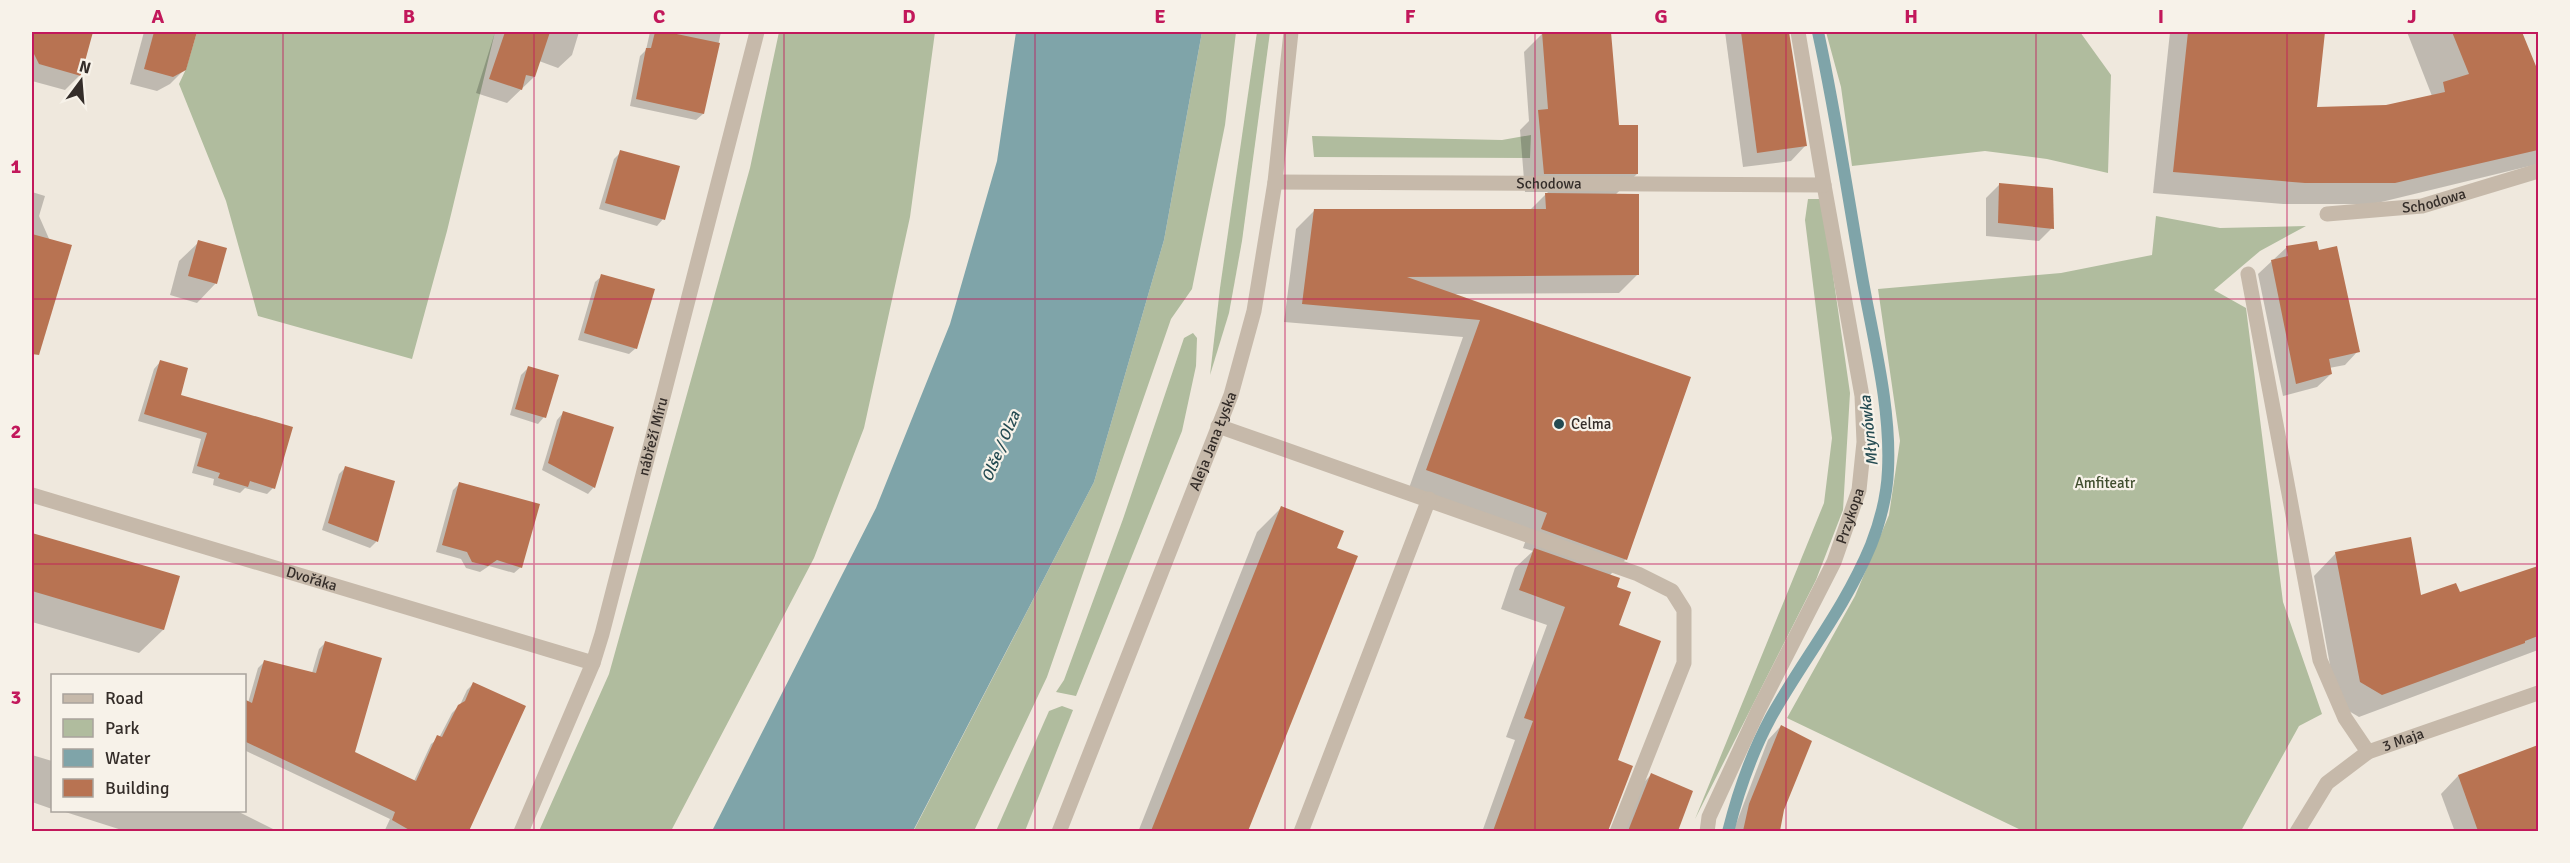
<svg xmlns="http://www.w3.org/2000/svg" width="2570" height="863" font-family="Signika,sans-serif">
  <rect width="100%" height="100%" fill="#efe8dd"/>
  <g fill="#b0bc9e">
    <polygon points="197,32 495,32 447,231 412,359 258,316 226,201 179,84 186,69"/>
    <polygon points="779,32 935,32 910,217 864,428 814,558 671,831 539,831 609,674 750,168"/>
    <polygon points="1202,32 1236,32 1225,125 1192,289 1171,319 1047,677 974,831 913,832 1094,482 1164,240"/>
    <polygon points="1257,32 1270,32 1242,241 1229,313 1210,375 1220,288"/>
    <polygon points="1826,32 2080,32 2111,75 2108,173 2047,159 1985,151 1852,166 1841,87"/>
    <polygon points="1531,135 1530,158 1314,157 1312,136 1502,140"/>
    <polygon points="1808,199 1822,199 1850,393 1843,510 1816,580 1695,819 1824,503 1832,438 1805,220"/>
    <polygon points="2156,216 2220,228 2306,226 2260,251 2214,290 2246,308 2283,602 2322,714 2299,726 2241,831 2023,831 1787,718 1855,596 1889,515 1900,441 1878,289 2061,273 2152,255"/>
    <polygon points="1193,333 1197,338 1196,366 1182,431 1076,696 1056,692 1064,680 1123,519 1184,338"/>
    <polygon points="1062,706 1073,710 1025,831 996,831 1049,711"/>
  </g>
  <polygon fill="#7fa4a9" points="1016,32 1202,32 1164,240 1094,482 913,831 712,831 876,508 950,324 997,161"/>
  <g fill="#0003">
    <polygon points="32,32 91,32 80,75 65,90 32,81"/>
    <polygon points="144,32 195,32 185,69 170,84 157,91 130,84"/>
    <polygon points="495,32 579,32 572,55 558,68 539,61 534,77 507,103 476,93"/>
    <polygon points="650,32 721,32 703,114 696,120 630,106 640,56 646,50"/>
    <polygon points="1559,32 1610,32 1617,127 1637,174 1615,195 1638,274 1619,293 1452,294 1690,378 1626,559 1609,576 1615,588 1617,626 1616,761 1631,767 1606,832 1482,832 1515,740 1506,737 1547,625 1501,609 1515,568 1533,551 1523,548 1529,531 1409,488 1463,337 1284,322 1296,229 1314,211 1530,210 1548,192 1525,192 1520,130 1529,121 1524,52 1543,33"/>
    <polygon points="1725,32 1787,32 1806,145 1791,161 1743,167"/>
    <polygon points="2170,32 2324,32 2315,108 2387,106 2432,96 2407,32 2521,32 2538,74 2538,164 2373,204 2283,204 2153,193"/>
    <polygon points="621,152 663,219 657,226 599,209 614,159"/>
    <polygon points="2000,184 2052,228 2039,241 1986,236 1986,198"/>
    <polygon points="32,192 45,196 39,216 50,241 41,329 32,333"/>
    <polygon points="199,242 216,283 197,303 170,295 179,261"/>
    <polygon points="2287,247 2358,351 2345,365 2329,368 2331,374 2317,387 2283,396 2258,274"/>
    <polygon points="602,276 636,348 629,354 578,340 595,282"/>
    <polygon points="160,362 180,396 273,488 267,494 245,488 240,493 213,485 214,479 192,473 201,439 138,421 154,369"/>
    <polygon points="528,368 544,417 538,424 510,415 521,375"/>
    <polygon points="563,413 594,487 588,494 542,470 557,420"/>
    <polygon points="345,468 393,482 376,542 370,548 322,530 339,474"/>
    <polygon points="459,484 521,567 514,573 489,566 480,572 466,568 461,559 436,552 453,490"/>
    <polygon points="1281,508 1335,549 1356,557 1246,832 1138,832 1257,532"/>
    <polygon points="32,534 178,577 163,630 139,653 32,622"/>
    <polygon points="2336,553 2420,597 2459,594 2538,567 2538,650 2359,717 2337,704 2314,576"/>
    <polygon points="325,643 353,753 414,781 431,744 439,738 452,713 460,705 467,690 474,683 524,707 465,832 384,832 390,819 244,750 244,701 248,703 258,668 265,661 312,673 319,649"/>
    <polygon points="1781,726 1783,809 1778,832 1733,832 1768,740"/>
    <polygon points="2538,747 2538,832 2455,832 2441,794 2458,776"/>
    <polygon points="32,755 52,761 52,809 32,802"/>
    <polygon points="1651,775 1691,792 1676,832 1617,832 1632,794"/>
    <polygon points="59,810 235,810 279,832 128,832"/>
  </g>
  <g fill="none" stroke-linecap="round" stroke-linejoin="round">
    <path stroke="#7fa4a9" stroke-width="12" d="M1728 832C1738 792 1751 754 1771 717 1804 658 1844 610 1871 545 1880 522 1887 495 1888 470 1891 408 1874 343 1863 282 1848 198 1836 114 1818 32"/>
  </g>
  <g fill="#b87352">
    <polygon points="32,32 93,32 81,76 39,64 32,50"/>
    <polygon points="154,32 197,32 186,70 173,77 144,69"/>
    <polygon points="505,32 550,32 535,77 526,75 522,90 489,79"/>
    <polygon points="655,32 667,32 720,43 704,114 636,99 646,48 651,48"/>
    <polygon points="1542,32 1611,32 1619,125 1638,125 1638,174 1544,174 1538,110 1548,109"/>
    <polygon points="1741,32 1789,32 1807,146 1757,153"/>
    <polygon points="2188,32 2325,32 2317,107 2386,105 2445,92 2443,82 2469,74 2452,32 2522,32 2538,71 2538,150 2395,183 2305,183 2173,172"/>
    <polygon points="620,150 680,166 665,220 605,203"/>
    <polygon points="1999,183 2053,188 2054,229 1998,223"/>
    <polygon points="1545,193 1639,194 1639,275 1407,277 1691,377 1627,560 1541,529 1547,513 1426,470 1480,320 1302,304 1314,209 1546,209"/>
    <polygon points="32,234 72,245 39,355 32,354"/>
    <polygon points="198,240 227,248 217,284 188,276"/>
    <polygon points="2317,241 2319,250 2337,246 2360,352 2329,359 2332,374 2296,384 2271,260 2288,256 2286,246"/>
    <polygon points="601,274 655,289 637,349 584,333"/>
    <polygon points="160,360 188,368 181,395 293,427 275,489 250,481 248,487 218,478 220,473 197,466 207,433 144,414"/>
    <polygon points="528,366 559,375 546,418 515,409"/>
    <polygon points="563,411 614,427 595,488 548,463"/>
    <polygon points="345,466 395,481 378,542 328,523"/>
    <polygon points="459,482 540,504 522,568 497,560 488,566 472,562 467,552 442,545"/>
    <polygon points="1281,506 1344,531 1337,548 1358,556 1248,831 1151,831"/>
    <polygon points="32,533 180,576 164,630 32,591"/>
    <polygon points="2411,537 2421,595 2456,583 2460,592 2538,566 2538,636 2525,641 2525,643 2382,695 2360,682 2335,552"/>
    <polygon points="1534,548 1620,578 1617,587 1631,592 1619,625 1661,641 1618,760 1633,766 1608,831 1493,831 1533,721 1524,718 1565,607 1519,590"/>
    <polygon points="325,641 382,658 355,752 416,781 437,735 442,737 458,705 465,701 473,682 526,706 469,831 411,831 392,820 395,812 244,741 244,699 252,703 264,660 316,673"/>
    <polygon points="1781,725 1812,741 1784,810 1780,831 1743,831 1749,804"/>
    <polygon points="2538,745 2538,831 2478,831 2458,775"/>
    <polygon points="1651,773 1693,791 1678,831 1628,831"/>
  </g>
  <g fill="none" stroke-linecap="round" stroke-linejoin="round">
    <g stroke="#c6b9aa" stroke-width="15">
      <path id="s1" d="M2327 214 2422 206 2538 171"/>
      <polyline points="1218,426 1638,574 1672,591 1684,610 1684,663 1617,832"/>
      <polyline points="1301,832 1429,499"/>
      <path id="s2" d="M1707 832 1709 817 1758 711 1834 562 1859 490 1864 442 1862 396 1824 185"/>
    </g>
    <g stroke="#c6b9aa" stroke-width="15">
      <path id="s3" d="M1275 182 1824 185 1798 32"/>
      <polyline points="2248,274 2320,660 2345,718 2368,752"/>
      <path id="s4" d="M32 495 593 663"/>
      <path id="s5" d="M521 832 593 663 602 634 757 32"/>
    </g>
    <g stroke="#c6b9aa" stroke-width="15">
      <path id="s6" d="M1059 832 1231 395 1254 311 1275 182 1291 32"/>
      <path id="s7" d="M2297 832 2327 783 2368 752 2538 693"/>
    </g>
  </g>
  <path fill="none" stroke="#c2185b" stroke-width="1.5" stroke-opacity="0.55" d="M283 32V832M534 32V832M784 32V832M1035 32V832M1285 32V832M1535 32V832M1786 32V832M2036 32V832M2287 32V832M32 299H2538M32 564H2538"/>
  <circle fill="#234a51" stroke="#f7f2e9" stroke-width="2" cx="1559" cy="424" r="6"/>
  <g text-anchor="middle" stroke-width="4.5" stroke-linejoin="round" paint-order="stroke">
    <g font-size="15" fill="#342d29" stroke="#f7f2e9">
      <text dy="5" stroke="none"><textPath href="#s3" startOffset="274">Schodowa</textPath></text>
      <text dy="5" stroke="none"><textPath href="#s1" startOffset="108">Schodowa</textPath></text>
      <text dy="5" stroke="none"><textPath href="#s5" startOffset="418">nábřeží Míru</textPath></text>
      <text dy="5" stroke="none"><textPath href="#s6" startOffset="420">Aleja Jana Łyska</textPath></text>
      <text dy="5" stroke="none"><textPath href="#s2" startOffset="348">Przykopa</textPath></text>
      <text dy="5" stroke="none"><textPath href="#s4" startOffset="292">Dvořáka</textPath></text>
      <text dy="5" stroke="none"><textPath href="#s7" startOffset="146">3 Maja</textPath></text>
    </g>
    <g font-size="15" fill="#342d29" stroke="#f7f2e9" text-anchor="start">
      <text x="1571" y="429">Celma</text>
    </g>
    <g font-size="15" fill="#414f2f" stroke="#f7f2e9">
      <text x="2105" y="488">Amfiteatr</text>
    </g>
    <g font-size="16" font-style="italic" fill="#234a51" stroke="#f7f2e9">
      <text transform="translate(1868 431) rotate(-96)" y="6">Młynówka</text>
      <text transform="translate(1000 446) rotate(-67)" y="6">Olše / Olza</text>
    </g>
  </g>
  <rect width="2570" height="863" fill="none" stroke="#f7f2e9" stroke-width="66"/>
  <rect x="51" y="674" width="195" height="138" fill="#f7f2e9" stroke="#a9a39c" stroke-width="1.5"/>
  <rect x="63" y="694" width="30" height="9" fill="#c6b9aa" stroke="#a9a39c" stroke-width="1.5"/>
  <text x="105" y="704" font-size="18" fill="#342d29">Road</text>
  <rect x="63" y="719" width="30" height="18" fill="#b0bc9e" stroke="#a9a39c" stroke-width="1.5"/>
  <text x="105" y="734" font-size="18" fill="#342d29">Park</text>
  <rect x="63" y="749" width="30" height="18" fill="#7fa4a9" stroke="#a9a39c" stroke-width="1.5"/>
  <text x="105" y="764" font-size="18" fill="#342d29">Water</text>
  <rect x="63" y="779" width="30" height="18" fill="#b87352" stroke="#a9a39c" stroke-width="1.5"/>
  <text x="105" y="794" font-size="18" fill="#342d29">Building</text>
  <g transform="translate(81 81) rotate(16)" stroke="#f7f2e9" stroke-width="4.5" paint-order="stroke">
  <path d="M0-4.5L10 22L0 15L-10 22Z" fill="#342d29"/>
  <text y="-9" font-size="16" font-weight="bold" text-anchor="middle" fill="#342d29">N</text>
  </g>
  <rect x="33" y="33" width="2504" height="797" fill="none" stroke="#c2185b" stroke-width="2"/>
  <g font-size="20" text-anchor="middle" font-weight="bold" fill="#c2185b">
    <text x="158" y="23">A</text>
    <text x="409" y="23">B</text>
    <text x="659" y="23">C</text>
    <text x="909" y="23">D</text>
    <text x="1160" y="23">E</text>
    <text x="1410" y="23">F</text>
    <text x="1661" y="23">G</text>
    <text x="1911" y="23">H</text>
    <text x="2161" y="23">I</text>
    <text x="2412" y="23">J</text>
    <text x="16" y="173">1</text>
    <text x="16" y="438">2</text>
    <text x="16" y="704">3</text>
  </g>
</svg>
